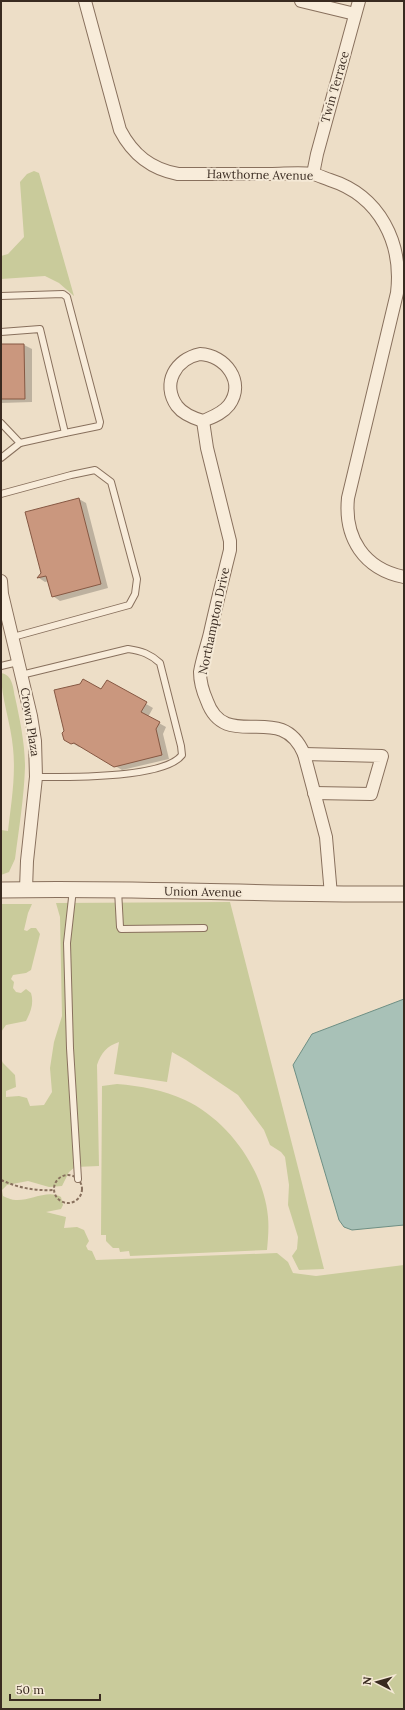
<svg xmlns="http://www.w3.org/2000/svg" width="405" height="1710" font-family="Lora,serif">
  <rect width="100%" height="100%" fill="#eddec7"/>
  <g fill="#c9cb9b">
    <polygon points="34,171 39,173 74,296 59,283 45,276 1,279 1,256 8,254 24,237 20,182 27,174"/>
    <path d="M1 673C13 675 13 688 15 697 20 720 25 744 25 767 24 798 19 828 15 859L9 872 1 875V830L8 831C11 804 16 776 13 748 11 723 1 698 1 673Z"/>
    <path d="M230 902 324 1269 299 1270 292 1256 297 1249 298 1237 288 1205 289 1185 285 1157 281 1152 270 1145 264 1130 238 1095 186 1060 172 1052 167 1082 114 1074 119 1042C107 1046 101 1053 97 1065L99 1166 75 1167 69 1172 62 1186 49 1187 28 1181 7 1185 2 1190 3 1196C7 1198 12 1200 16 1200 30 1201 48 1189 61 1197L63 1205 61 1209 46 1212 66 1217 64 1228 77 1227 84 1230 89 1241 86 1246 88 1250 92 1251 96 1260 277 1253 288 1262 293 1273 316 1276 404 1265V1709H1V1059L3 1063 15 1075 16 1087 6 1091V1097L19 1096 27 1098 30 1106 44 1105 52 1092 50 1068 54 1042 62 1016 60 917 56 903Z"/>
    <path d="M1 904H32L28 913 24 930 27 931 31 928H36L40 934 31 970 26 973 13 975 11 979 14 982 13 988 16 992 21 993 26 989 31 993C34 1003 31 1011 26 1021L6 1025 1 1032Z"/>
    <path d="M117 1084C141 1086 163 1090 185 1100 228 1120 264 1170 268 1217 269 1228 268 1239 267 1250L130 1256 129 1251 120 1252 119 1248H113L106 1241V1235H101L102 1086Z"/>
  </g>
  <polygon fill="#a8c1b7" stroke="#6e8f84" points="404,999 404,1225 352,1230 344,1227 339,1220 293,1065 312,1034"/>
  <g fill="#0003">
    <polygon points="1,345 24,345 32,349 32,402 1,403"/>
    <polygon points="79,499 86,503 108,588 60,601 53,596 49,581 45,582 39,578"/>
    <polygon points="107,681 153,708 148,717 166,727 163,734 169,759 122,770 82,746 79,747 65,739"/>
  </g>
  <g fill="#ca977e" stroke="#865843">
    <polygon points="1,344 24,344 25,399 1,399"/>
    <polygon points="79,498 101,584 52,597 46,576 37,578 41,573 25,512"/>
    <polygon points="83,679 101,689 107,680 147,702 141,712 160,722 156,729 162,755 114,767 74,743 71,744 64,740 62,733 64,731 54,690 80,684"/>
  </g>
  <g fill="none" stroke-linecap="round" stroke-linejoin="round">
    <defs>
      <g id="service">
        <polyline points="1,296 63,294 67,297 100,422 99,426 65,433"/>
        <polyline points="1,332 40,329 65,433 20,443"/>
        <polyline points="1,423 20,443 1,458"/>
        <polyline points="1,494 71,475 95,470 111,482 137,579 135,594 129,605 13,637"/>
        <polyline points="1,666 18,662"/>
        <path d="M21 675 128 649C142 651 150 654 160 663L181 746 182 755C164 779 66 777 36 777"/>
        <polyline points="73,889 67,943 70,1048 78,1179"/>
        <polyline points="118,890 120,927 121,929 204,928"/>
      </g>
      <g id="minor">
        <path d="M85 1 120 130C133 155 151 169 178 174 209 174 239 174 270 174 284 174 299 172 313 174 318 175 324 178 330 180 380 196 403 243 397 293L348 498C344 538 364 569 404 577"/>
        <polyline points="301,1 355,14"/>
        <polyline points="313,174 317,154 359,1"/>
        <path d="M200 354C225 355 246 382 229 405 222 414 212 417 203 421 193 418 183 414 177 406 161 383 176 359 200 354Z"/>
        <path d="M203 421 207 448 230 541V550C223 578 216 606 210 633 207 646 202 659 200 672 200 682 203 692 207 701 226 754 281 699 304 754L326 837 331 895"/>
        <polyline points="1,581 2,594 31,716 35,741 36,777 27,861 26,889"/>
        <polyline points="304,754 382,756 371,794 314,793"/>
      </g>
      <path id="tertiary" d="M1 890C135 887 270 895 404 894"/>
    </defs>
    <use href="#service" stroke="#88705d" stroke-width="8"/>
    <use href="#minor" stroke="#88705d" stroke-width="14"/>
    <use href="#tertiary" stroke="#88705d" stroke-width="17"/>
    <g stroke="#88705d" stroke-width="2" stroke-dasharray="3 2" stroke-linecap="butt">
      <circle cx="68" cy="1189" r="14"/>
      <path d="M1 1180C19 1188 35 1191 54 1190"/>
    </g>
    <use href="#service" stroke="#f8ecda" stroke-width="6"/>
    <use href="#minor" stroke="#f8ecda" stroke-width="12"/>
    <use href="#tertiary" stroke="#f8ecda" stroke-width="15"/>
  </g>
  <g text-anchor="middle" stroke-width="4" stroke-linejoin="round" paint-order="stroke">
    <g font-size="12" fill="#392a20" stroke="#f5e9d6">
      <text transform="translate(335 87) rotate(-74)" y="4">Twin Terrace</text>
      <text transform="translate(260 175) rotate(1)" y="4">Hawthorne Avenue</text>
      <text transform="translate(214 621) rotate(-78)" y="4">Northampton Drive</text>
      <text transform="translate(30 722) rotate(81)" y="4">Crown Plaza</text>
      <text transform="translate(203 892) rotate(1)" y="4">Union Avenue</text>
    </g>
  </g>
  <rect width="405" height="1710" fill="none" stroke="#392a20" stroke-width="4"/>
  <g transform="translate(377 1682) rotate(276)" stroke="#f5e9d6" stroke-width="3" paint-order="stroke">
  <path d="M0-3L7 15L0 10L-7 15Z" fill="#392a20"/>
  <text y="-6" font-size="11" font-weight="bold" text-anchor="middle" fill="#392a20">N</text>
  </g>
  <path d="M10 1694v6h90v-6" fill="none" stroke="#392a20" stroke-width="2"/>
  <text x="16" y="1694" font-size="12" fill="#392a20" stroke="#f5e9d6" stroke-width="3" paint-order="stroke">50 m</text>
</svg>
